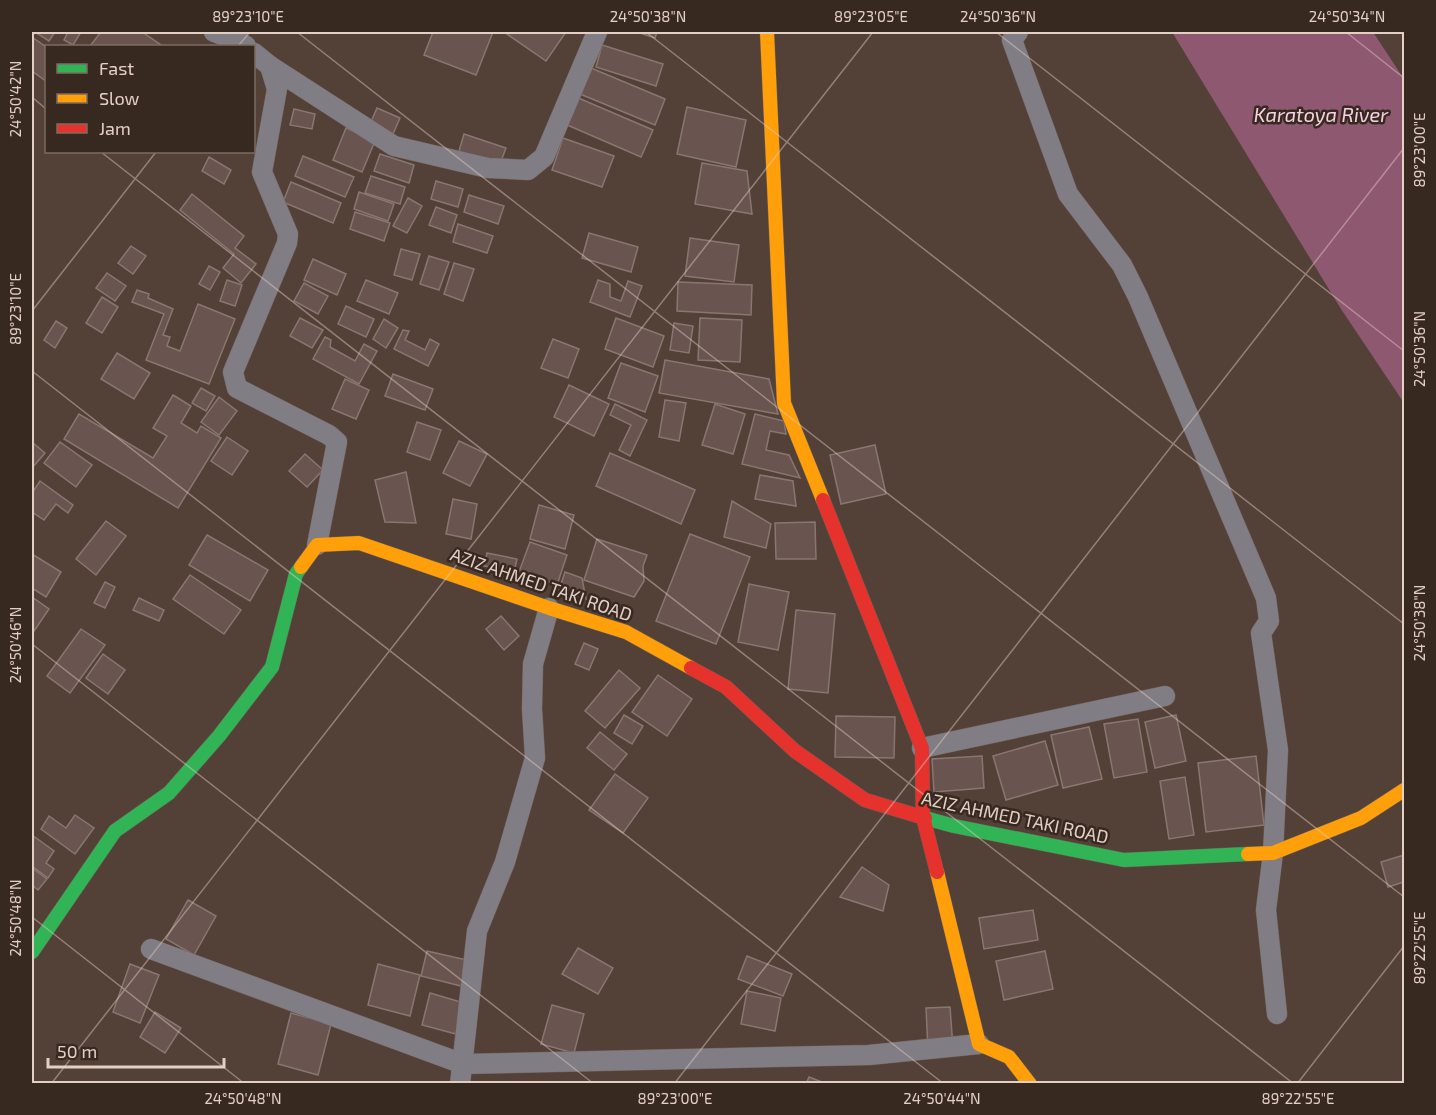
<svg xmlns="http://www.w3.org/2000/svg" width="1436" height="1115" font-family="'Exo 2',sans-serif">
  <rect width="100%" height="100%" fill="#534037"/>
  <polygon fill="#8f5871" points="1172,32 1373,32 1404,79 1404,403 1341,309"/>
  <g fill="#69544f" stroke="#887771" stroke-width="1.5">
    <polygon points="32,32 55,32 49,41 35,32 32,36"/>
    <polygon points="68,32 81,32 73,45 64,40"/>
    <polygon points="101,32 142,32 161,45 159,46 90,46"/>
    <polygon points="433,32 493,32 476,75 424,55"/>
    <polygon points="504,32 566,32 546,61"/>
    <polygon points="637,32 657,32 655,38"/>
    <polygon points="32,37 46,47 46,81 32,71"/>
    <polygon points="602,45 663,64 656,86 596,67"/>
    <polygon points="591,68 665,99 655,125 580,94"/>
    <polygon points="576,97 653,130 641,157 565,124"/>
    <polygon points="687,107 746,120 736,167 677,154"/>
    <polygon points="377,108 400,118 393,134 370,124"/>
    <polygon points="294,109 315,114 312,129 290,125"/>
    <polygon points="346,128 375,141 362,172 333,160"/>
    <polygon points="464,134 506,148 500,164 459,151"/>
    <polygon points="563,138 614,156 602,187 552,170"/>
    <polygon points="380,154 414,165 409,183 374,171"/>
    <polygon points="303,156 354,177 345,197 295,176"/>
    <polygon points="209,157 231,170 224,184 202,171"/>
    <polygon points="702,163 747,171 752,214 695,204"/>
    <polygon points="371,176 405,187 400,204 365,193"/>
    <polygon points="436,181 463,189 458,207 431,199"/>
    <polygon points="291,182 341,203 333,223 283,202"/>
    <polygon points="359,192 394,204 388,221 354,209"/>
    <polygon points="192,194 244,236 235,248 256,264 241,283 223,268 234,254 180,210"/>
    <polygon points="469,195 504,206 498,224 464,212"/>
    <polygon points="408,198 422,206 407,233 393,226"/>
    <polygon points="436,207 457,215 451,233 429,225"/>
    <polygon points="355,212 390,223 384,241 350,229"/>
    <polygon points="458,224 493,236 487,253 453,242"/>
    <polygon points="589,233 638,247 631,272 582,258"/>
    <polygon points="690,238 739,245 734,282 685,276"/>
    <polygon points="131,246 146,256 133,274 118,263"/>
    <polygon points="401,249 420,254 412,280 394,275"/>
    <polygon points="429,256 449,262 439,290 420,284"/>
    <polygon points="313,259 346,274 337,295 304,280"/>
    <polygon points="454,263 474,269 463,301 444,294"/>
    <polygon points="209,266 220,272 210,290 199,284"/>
    <polygon points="107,273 126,286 115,301 96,288"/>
    <polygon points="227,280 242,285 235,306 220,301"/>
    <polygon points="366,280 398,293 389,314 357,301"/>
    <polygon points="598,280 610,284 610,297 621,301 628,281 642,286 630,317 590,302"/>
    <polygon points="678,282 752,285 751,315 677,311"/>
    <polygon points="304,283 328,296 318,314 294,301"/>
    <polygon points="137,290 149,294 148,298 173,309 163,335 170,337 167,346 180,351 198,304 235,319 209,384 146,360 164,314 132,302"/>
    <polygon points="102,297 118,307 102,333 86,323"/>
    <polygon points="346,306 374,319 366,337 338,324"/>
    <polygon points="300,318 323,330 312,348 290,336"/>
    <polygon points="616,318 664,336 653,367 605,349"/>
    <polygon points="700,318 742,320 740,362 698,360"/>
    <polygon points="384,319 398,328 386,348 373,339"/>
    <polygon points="56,321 67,328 55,348 44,340"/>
    <polygon points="674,323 693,326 689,353 670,350"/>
    <polygon points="403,330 409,331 405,340 425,350 430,339 439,344 428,366 394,349"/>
    <polygon points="325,337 331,340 330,347 355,361 364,344 377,351 359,384 313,359"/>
    <polygon points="553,339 579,349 568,378 541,368"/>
    <polygon points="117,353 150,373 134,399 101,379"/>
    <polygon points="665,360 769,379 778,414 659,393"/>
    <polygon points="621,363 658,376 645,412 608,398"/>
    <polygon points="393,374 433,389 425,410 385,396"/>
    <polygon points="345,379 369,390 356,419 332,409"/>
    <polygon points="569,385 609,404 594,436 554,417"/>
    <polygon points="201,388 215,396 206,411 192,403"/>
    <polygon points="173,395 191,406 181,423 197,433 201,426 221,438 178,508 64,439 79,414 153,458 167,436 153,428"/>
    <polygon points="219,397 237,411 219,435 201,422"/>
    <polygon points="665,400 686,403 679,441 659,437"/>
    <polygon points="615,404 647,420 630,456 619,450 631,425 610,415"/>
    <polygon points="715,404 745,414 733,454 702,445"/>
    <polygon points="755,414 784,421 786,434 770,431 766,450 789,455 800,478 742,464"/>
    <polygon points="417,422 441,430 430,460 407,452"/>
    <polygon points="227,437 248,451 232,475 211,461"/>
    <polygon points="459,441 487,454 470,486 443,473"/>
    <polygon points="32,442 45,453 32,468"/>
    <polygon points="60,442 92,465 76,487 44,463"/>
    <polygon points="875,445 886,494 841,504 830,455"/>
    <polygon points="610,453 695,490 681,524 596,486"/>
    <polygon points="305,454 323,470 307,487 289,471"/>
    <polygon points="406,472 416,523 385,522 375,480"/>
    <polygon points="760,475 793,481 796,506 755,499"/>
    <polygon points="40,481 73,505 68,513 56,504 44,520 32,512 32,493"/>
    <polygon points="453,499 477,504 471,539 446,534"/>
    <polygon points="732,501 771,524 766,548 724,537"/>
    <polygon points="539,505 574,515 565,549 530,539"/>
    <polygon points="106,521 126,536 96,575 76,559"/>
    <polygon points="815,522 816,559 776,559 775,523"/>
    <polygon points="690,534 750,557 716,644 656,621"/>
    <polygon points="207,535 268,570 250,601 189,565"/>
    <polygon points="597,539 647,555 643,566 644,581 634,597 584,580"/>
    <polygon points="530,542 567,555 557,585 519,572"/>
    <polygon points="487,553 517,559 514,572 484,566"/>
    <polygon points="32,554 61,572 46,597 32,588"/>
    <polygon points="565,572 582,578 586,599 559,590"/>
    <polygon points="190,575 241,610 224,634 173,599"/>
    <polygon points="105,582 115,587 105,608 94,603"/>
    <polygon points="749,584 789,592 778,650 738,642"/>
    <polygon points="32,597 49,609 32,634"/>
    <polygon points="139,598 164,610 159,621 133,610"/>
    <polygon points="796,610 835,614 828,693 788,689"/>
    <polygon points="501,616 519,636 504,650 486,629"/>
    <polygon points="81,629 105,645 70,693 47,676"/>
    <polygon points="584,643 598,649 589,670 575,664"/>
    <polygon points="103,654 125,670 108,694 86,678"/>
    <polygon points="619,670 640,688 605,728 585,711"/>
    <polygon points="658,675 692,699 667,736 632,712"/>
    <polygon points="624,715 643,726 632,744 614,733"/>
    <polygon points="1176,715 1186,761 1155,768 1145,722"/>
    <polygon points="836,716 895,717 894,758 835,757"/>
    <polygon points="1138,719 1147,772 1114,778 1104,724"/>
    <polygon points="1089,727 1102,779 1063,788 1051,735"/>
    <polygon points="600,732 627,754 614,770 587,748"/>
    <polygon points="1045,741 1058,785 1006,800 993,756"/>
    <polygon points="982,756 984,788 934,792 932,759"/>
    <polygon points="1256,756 1264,825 1206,832 1198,763"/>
    <polygon points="615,774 648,798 623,833 589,810"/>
    <polygon points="1185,777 1194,835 1169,839 1160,781"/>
    <polygon points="75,815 94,828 75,854 41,829 49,816 66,828"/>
    <polygon points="32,835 54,851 46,863 54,869 48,878 32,866"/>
    <polygon points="1404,855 1404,882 1388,887 1381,862"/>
    <polygon points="862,867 889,885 883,911 840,897"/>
    <polygon points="32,868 47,879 38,890 32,885"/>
    <polygon points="188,900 216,916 194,955 166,939"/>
    <polygon points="1033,910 1038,940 984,949 979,918"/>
    <polygon points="578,948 613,968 598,994 562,974"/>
    <polygon points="427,951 467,960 461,986 421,976"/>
    <polygon points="1045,951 1053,989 1004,1000 996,961"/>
    <polygon points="747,956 792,974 783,996 738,979"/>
    <polygon points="130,964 159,975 140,1023 113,1012"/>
    <polygon points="378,964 420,975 410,1016 368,1005"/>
    <polygon points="747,991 781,998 775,1031 741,1024"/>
    <polygon points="430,993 464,1003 456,1034 422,1025"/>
    <polygon points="552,1005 584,1014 574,1053 541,1044"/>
    <polygon points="950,1007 953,1048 928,1049 926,1008"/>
    <polygon points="155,1012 181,1028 165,1053 140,1037"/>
    <polygon points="291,1013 331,1024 318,1075 278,1064"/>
    <polygon points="809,1077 827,1084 806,1084"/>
  </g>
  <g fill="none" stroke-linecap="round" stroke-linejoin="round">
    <defs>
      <g id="street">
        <polyline points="214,32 238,41 246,46"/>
        <polyline points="1018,32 1012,40 1068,194 1122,265 1138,297 1266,598 1269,621 1261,633 1278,750 1273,853 1266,910 1277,1014"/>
        <polyline points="254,53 270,66 277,89 262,172 288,234 287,243 233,372 237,388 329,435 337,442 317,545"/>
        <polyline points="270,66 394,146 488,168 528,170 544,157 597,32"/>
        <polyline points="922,748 1165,696"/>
        <polyline points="151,949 463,1064 869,1055 979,1044"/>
        <polyline points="460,1084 477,931 505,862 535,758 532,709 533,664 549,608"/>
      </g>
      <g id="fast">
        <polyline points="925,818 954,826 1124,860 1248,854"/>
        <polyline points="32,952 115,831 169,793 219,736 272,667 296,574 301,567"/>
      </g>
      <g id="slow">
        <polyline points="767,32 784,403 823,500"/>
        <polyline points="301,567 317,545 359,543 549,608 626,632 691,668"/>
        <polyline points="1248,854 1273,853 1361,818 1404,790"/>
        <polyline points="937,872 979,1044 1009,1057 1030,1084"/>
      </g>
      <g id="jam">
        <polyline points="823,500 922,748 923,817 937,872"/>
        <polyline points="691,668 726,687 795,751 865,800 925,818"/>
      </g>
    </defs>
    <use href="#street" stroke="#6e5d56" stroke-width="21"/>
    <use href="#fast" stroke="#6e5d56" stroke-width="15"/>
    <use href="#slow" stroke="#6e5d56" stroke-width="15"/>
    <use href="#jam" stroke="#6e5d56" stroke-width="15"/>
    <use href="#street" stroke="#817d84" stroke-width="20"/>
    <use href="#fast" stroke="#30b455" stroke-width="14"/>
    <use href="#slow" stroke="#ff9f0a" stroke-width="14"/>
    <use href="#jam" stroke="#e5322d" stroke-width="14"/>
  </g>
  <path fill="none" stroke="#e4cfc4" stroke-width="1.5" stroke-opacity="0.45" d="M297 32 1404 897M646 32 1404 624M996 32 1404 351M1346 32 1404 78M238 46 250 32M32 97 46 109M101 152 1294 1084M32 311 156 152M32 371 944 1084M32 644 594 1084M32 917 245 1084M51 1084 873 32M674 1084 1404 148M1297 1084 1404 946"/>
  <g text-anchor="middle" stroke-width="5" stroke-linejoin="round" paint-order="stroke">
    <g font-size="18" fill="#e4cfc4" stroke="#382920">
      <text transform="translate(541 585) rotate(19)" y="6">AZIZ AHMED TAKI ROAD</text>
      <text transform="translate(1015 818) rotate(12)" y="6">AZIZ AHMED TAKI ROAD</text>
    </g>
    <g font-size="20" font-style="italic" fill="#f6d1e2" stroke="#382920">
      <text x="1321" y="122">Karatoya River</text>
    </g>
  </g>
  <rect width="1436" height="1115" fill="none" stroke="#382920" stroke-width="66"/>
  <rect x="45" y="45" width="210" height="108" fill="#382920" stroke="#7d6b62" stroke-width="1.5"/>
  <rect x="57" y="64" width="30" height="9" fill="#30b455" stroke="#7d6b62" stroke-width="1.5"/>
  <text x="99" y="75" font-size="18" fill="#e4cfc4">Fast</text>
  <rect x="57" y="94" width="30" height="9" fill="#ff9f0a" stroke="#7d6b62" stroke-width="1.5"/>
  <text x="99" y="105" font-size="18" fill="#e4cfc4">Slow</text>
  <rect x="57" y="124" width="30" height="9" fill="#e5322d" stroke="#7d6b62" stroke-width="1.5"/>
  <text x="99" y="135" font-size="18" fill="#e4cfc4">Jam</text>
  <path d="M48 1058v9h176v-9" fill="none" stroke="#e4cfc4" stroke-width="3"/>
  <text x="57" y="1058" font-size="18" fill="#e4cfc4" stroke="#382920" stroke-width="4.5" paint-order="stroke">50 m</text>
  <rect x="33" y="33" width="1370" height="1049" fill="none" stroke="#e4cfc4" stroke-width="2"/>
  <g font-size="15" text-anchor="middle" fill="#e4cfc4">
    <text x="248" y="22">89°23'10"E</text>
    <text x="648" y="22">24°50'38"N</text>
    <text x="871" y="22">89°23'05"E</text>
    <text x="998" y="22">24°50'36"N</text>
    <text x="1347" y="22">24°50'34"N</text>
    <text transform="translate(16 99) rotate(-90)" y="5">24°50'42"N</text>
    <text transform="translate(1420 150) rotate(-90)" y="5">89°23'00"E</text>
    <text transform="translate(16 309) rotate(-90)" y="5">89°23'10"E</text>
    <text transform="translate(1420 349) rotate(-90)" y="5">24°50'36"N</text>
    <text transform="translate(1420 623) rotate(-90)" y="5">24°50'38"N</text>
    <text transform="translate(16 645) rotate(-90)" y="5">24°50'46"N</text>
    <text transform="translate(16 918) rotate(-90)" y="5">24°50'48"N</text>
    <text transform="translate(1420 948) rotate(-90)" y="5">89°22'55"E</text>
    <text x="243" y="1104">24°50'48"N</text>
    <text x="675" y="1104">89°23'00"E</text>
    <text x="942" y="1104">24°50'44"N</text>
    <text x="1298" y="1104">89°22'55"E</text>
  </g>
</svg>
